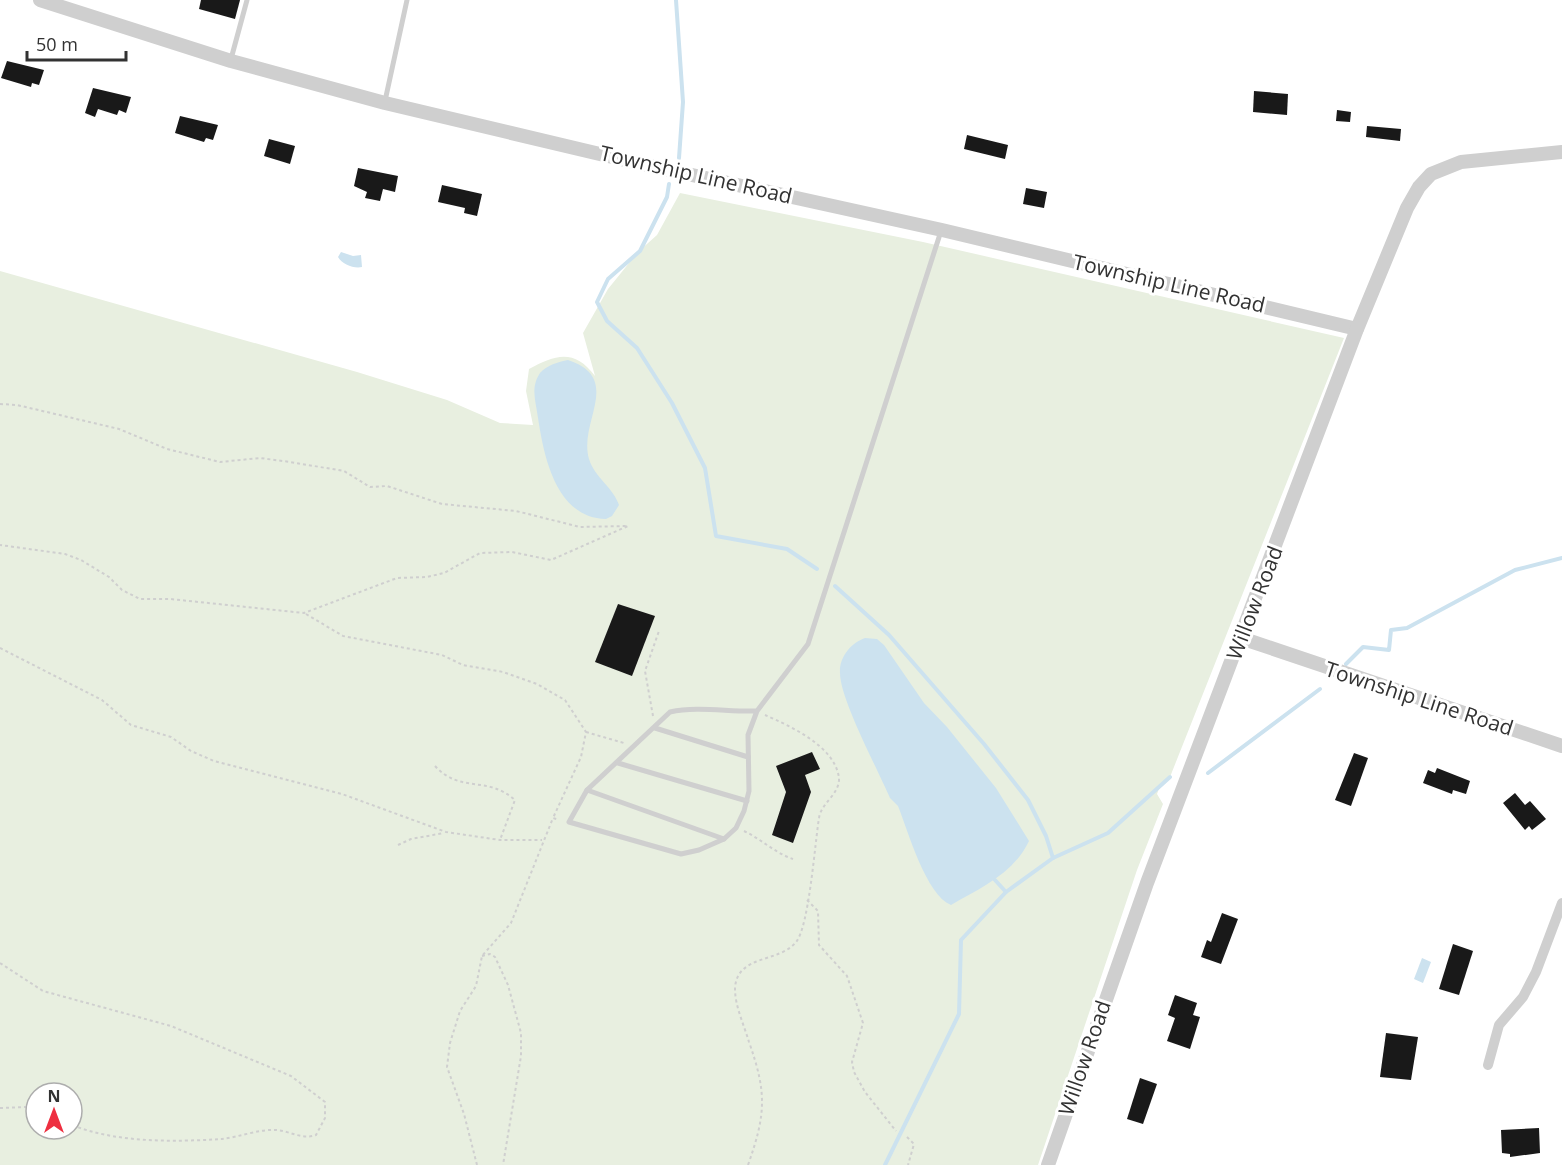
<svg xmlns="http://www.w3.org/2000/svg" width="1562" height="1165" font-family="'Open Sans',sans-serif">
  <rect width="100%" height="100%" fill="#fff"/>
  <path fill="#e8efe0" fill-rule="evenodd" d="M680 193 923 242 1344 338 1170 777 1161 783 1157 794 1163 804 1137 870 1038 1165H0V271L357 372 447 400 500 423 533 425 526 391 529 369C556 354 575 349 595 376L583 333 608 289 638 252 657 235ZM36 1093H72V1129H36Z"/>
  <g fill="#cce2ef">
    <path d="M341 252 353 256 361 255 362 267C354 269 342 264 338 257Z"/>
    <path d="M568 360C624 379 578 421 589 459 595 478 613 487 619 505L612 516 606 519C556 518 544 457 538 418 536 402 530 388 540 373 547 365 558 362 568 360Z"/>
    <path d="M865 638 877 639 884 645 924 703 947 727 996 788 1029 841C1014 873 981 888 951 905 926 895 908 831 898 806L890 798C878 770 840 699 840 673 839 657 851 643 865 638Z"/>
    <polygon points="1422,958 1431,962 1423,983 1414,979"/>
  </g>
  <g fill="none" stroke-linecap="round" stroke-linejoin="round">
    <g stroke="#cce2ef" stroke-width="4">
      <polyline points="676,0 683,102 679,158"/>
      <polyline points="669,184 667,197 640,251 608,279 597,302 607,321 637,348 672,403 705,468 716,536 787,549 817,569"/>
      <polyline points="835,586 889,635 984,744 1028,800 1046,836 1053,858"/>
      <polyline points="1346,664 1363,647 1389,650 1391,630 1407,628 1515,570 1562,558"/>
      <polyline points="1208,773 1320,689"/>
      <polyline points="995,880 1006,892 1053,858 1108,833 1170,777"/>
      <polyline points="885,1165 959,1014 961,940 1006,892"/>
    </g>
  </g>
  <g fill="#191919">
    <polygon points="201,0 240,0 235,19 199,9"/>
    <polygon points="7,61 44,70 39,85 32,83 31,87 1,78"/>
    <polygon points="93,88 131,97 126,113 119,110 117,115 98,109 95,117 85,113"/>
    <polygon points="1254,91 1288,94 1287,115 1253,112"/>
    <polygon points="1337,110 1351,112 1350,122 1336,121"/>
    <polygon points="180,116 218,125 213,140 206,138 204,142 175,133"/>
    <polygon points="1367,126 1401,129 1400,141 1366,137"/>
    <polygon points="967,135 1008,145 1005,159 964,149"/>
    <polygon points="269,139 295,146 290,164 264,156"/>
    <polygon points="358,168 398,176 395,192 383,189 380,201 365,198 367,192 354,186"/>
    <polygon points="442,185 482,194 477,216 464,213 465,208 438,202"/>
    <polygon points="1026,188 1047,192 1044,208 1023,204"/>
    <polygon points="618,604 655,616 632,676 595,662"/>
    <polygon points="812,752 820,769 805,775 811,792 793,843 772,835 786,792 776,766"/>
    <polygon points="1354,753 1368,758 1351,806 1335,800"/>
    <polygon points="1437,768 1470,781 1466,794 1453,790 1452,794 1423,783 1428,770 1435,773"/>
    <polygon points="1515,793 1525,805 1530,801 1546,819 1532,830 1529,826 1525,830 1503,803"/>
    <polygon points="1222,913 1238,919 1221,964 1201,957 1207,940 1211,942"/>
    <polygon points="1453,944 1473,951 1459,995 1439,989"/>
    <polygon points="1175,995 1197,1003 1193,1015 1200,1017 1190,1049 1167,1041 1175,1018 1168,1015"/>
    <polygon points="1386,1033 1418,1037 1411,1080 1380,1077"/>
    <polygon points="1140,1078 1157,1084 1143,1124 1127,1119"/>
    <polygon points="1539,1128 1540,1153 1510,1157 1510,1154 1502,1153 1501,1130"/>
  </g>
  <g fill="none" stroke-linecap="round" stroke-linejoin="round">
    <g stroke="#cfcfcf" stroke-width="2" stroke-dasharray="3 3" stroke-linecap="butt">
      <polyline points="0,404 17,405 119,429 167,449 220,462 260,458 290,462 344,471 370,487 387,486 442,504 516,511 580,527 628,526 551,560 512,552 480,553 444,573 427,577 397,578 304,613 170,599 140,599 122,590 109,577 81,560 65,554 0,545"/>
      <polyline points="306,614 343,636 442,655 463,665 503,672 537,684 565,700 586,732 581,757 553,818"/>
      <polyline points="0,648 102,700 131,725 171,737 191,751 214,761 342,794 446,832 500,840 542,840"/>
      <polyline points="653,716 645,671 659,631"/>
      <polyline points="586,732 624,743"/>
      <path d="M435 766C461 794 487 775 515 800L500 840"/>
      <path d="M744 831C761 839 775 853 793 859"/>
      <polyline points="398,845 411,839 444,833"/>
      <polyline points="807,900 818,911 819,945 847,976 863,1023 852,1062 854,1072 865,1092 896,1131"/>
      <polyline points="482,956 490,954 495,957 508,985 521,1033 521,1056 503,1165"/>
      <path d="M0 963 43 991 171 1026 291 1076 325 1102V1118L316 1135C302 1140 290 1131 276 1130 259 1129 239 1137 222 1139 174 1142 117 1143 72 1125"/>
      <polyline points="0,1108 25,1107 36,1111"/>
      <polyline points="907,1137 914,1144 908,1165"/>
      <polyline points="477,1165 464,1114 447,1067 450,1043 460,1011 476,986 482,956 511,923 553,818 559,820"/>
      <path d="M748 1165C766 1114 767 1093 749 1042 744 1025 735 1006 735 989 736 954 780 963 796 942 809 927 815 842 819 818 821 803 840 794 839 778 835 746 790 726 765 715"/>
    </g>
    <g stroke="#cfcfcf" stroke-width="5">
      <polyline points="231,59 247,0"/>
      <polyline points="385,101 407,0"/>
      <path d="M757 711C728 712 698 706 670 712L587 790 569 822 681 854 699 850 724 839 736 828 744 811 749 791 748 735 757 711 808 644 941 231"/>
      <polyline points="655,728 748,757"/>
      <polyline points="618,763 747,801"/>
      <polyline points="587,790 724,839"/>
    </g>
    <polyline stroke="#cfcfcf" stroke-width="10" points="1488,1065 1499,1025 1523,997 1536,972 1562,903"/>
    <g stroke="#cfcfcf" stroke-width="14">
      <polyline points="40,0 231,61 385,103 642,164 942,230 1357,329"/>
      <polyline points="1241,638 1562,746"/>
      <polyline points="1048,1165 1147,883 1357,329 1407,208 1419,187 1431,174 1461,162 1562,152"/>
    </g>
  </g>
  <g text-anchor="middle" stroke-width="6" stroke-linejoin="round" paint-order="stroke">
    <g font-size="21" fill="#323232" stroke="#fff">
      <text transform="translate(696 175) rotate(13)" y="7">Township Line Road</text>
      <text transform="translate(1169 284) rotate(13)" y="7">Township Line Road</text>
      <text transform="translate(1255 603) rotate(-69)" y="7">Willow Road</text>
      <text transform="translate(1419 699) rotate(18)" y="7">Township Line Road</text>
      <text transform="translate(1085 1058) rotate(-71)" y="7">Willow Road</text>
    </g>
  </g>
  <g transform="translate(54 1111)"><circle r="28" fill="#ffffff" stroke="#adadad" stroke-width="1.5"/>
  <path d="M0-4.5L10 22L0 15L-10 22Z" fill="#ee2f40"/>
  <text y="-9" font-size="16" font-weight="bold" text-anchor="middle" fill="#323232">N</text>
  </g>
  <path d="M27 51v9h99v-9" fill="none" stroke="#323232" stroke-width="3"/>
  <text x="36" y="51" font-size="18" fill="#323232" stroke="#ffffff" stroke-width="4.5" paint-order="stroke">50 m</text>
</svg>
